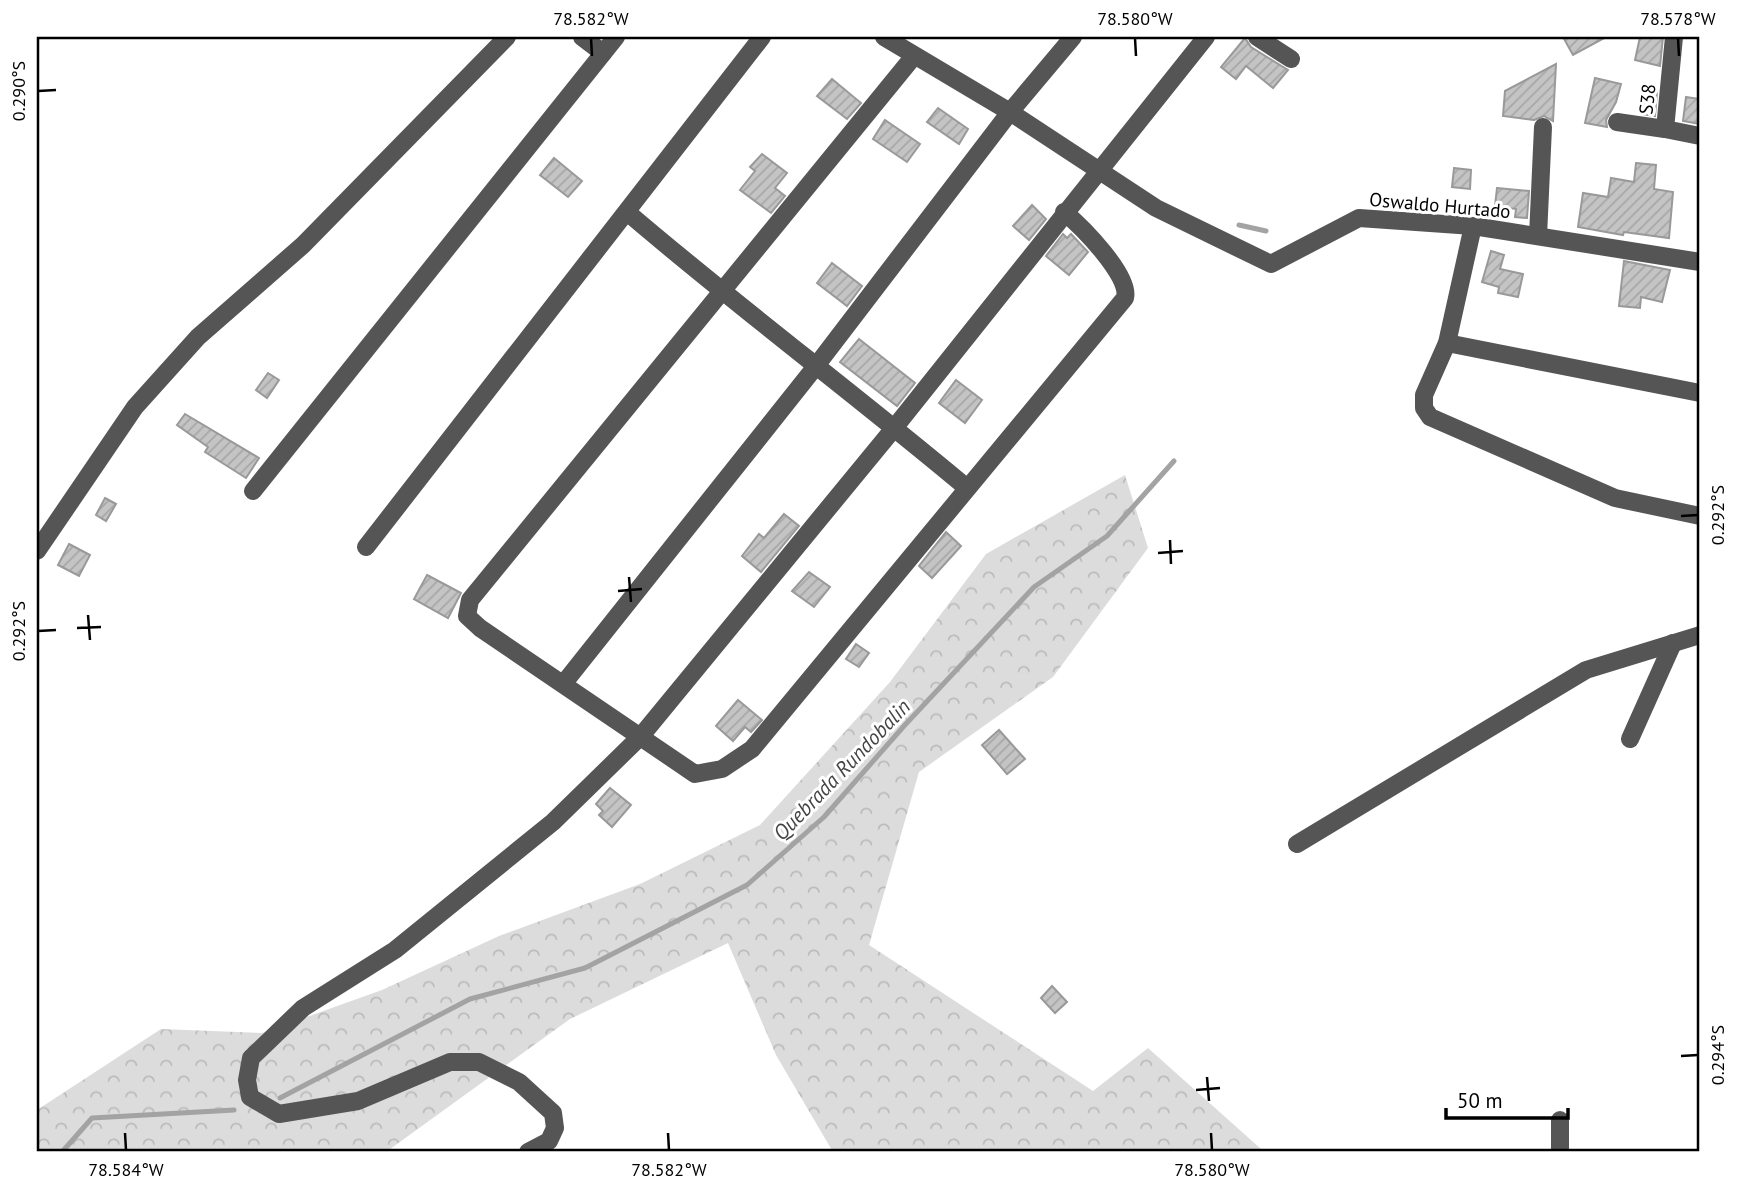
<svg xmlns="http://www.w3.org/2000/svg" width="1737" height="1189" font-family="'PT Sans',sans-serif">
  <defs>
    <pattern id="forest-crowns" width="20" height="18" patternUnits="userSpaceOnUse" patternTransform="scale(1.75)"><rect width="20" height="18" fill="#dcdcdc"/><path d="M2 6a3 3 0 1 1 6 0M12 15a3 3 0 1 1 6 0" fill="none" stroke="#bbb"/></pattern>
    <pattern id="building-hatch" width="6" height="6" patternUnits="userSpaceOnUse" patternTransform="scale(1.75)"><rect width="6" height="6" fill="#c4c4c4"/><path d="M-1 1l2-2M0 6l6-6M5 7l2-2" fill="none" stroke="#a7a7a7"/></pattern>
  </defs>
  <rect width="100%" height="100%" fill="#fff"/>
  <polygon fill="url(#forest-crowns)" points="1125,475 1148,548 1053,677 919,772 869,945 1093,1091 1148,1048 1261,1149 1260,1152 1036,1152 1032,1149 1030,1152 833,1152 776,1055 728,943 570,1019 386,1152 37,1152 37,1110 161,1029 262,1033 382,990 499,936 640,884 760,825 890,682 986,554"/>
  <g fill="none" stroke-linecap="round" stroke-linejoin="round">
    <g stroke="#a3a3a3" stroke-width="5">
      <polyline points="1239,225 1266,231"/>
      <polyline points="280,1098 470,999 585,968 747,885 824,817 904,726 1034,587 1107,536 1174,461"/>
      <polyline points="62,1152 92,1118 234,1110"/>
    </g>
  </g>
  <g fill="url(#building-hatch)" stroke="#999" stroke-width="2">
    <polygon points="1563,37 1606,37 1573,55"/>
    <polygon points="1640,37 1663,37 1660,66 1635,60"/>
    <polygon points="1245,38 1251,47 1288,70 1273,88 1246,66 1236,79 1221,67"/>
    <polygon points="1556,64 1553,121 1544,116 1534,120 1503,116 1505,91"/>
    <polygon points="1595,78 1621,84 1616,102 1606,120 1607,127 1585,123"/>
    <polygon points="832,79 861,103 847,119 817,96"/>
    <polygon points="1647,90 1657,92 1655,116 1641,114"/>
    <polygon points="1686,97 1700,99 1700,124 1683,121"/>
    <polygon points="938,108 968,129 959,144 927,122"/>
    <polygon points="885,120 920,144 907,162 873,139"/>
    <polygon points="762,154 787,173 775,188 785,196 771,213 740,190 755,171 750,167"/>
    <polygon points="554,158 582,181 568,197 540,175"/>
    <polygon points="1636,163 1656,165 1654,189 1673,192 1669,238 1624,232 1623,235 1578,227 1583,193 1608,197 1611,178 1634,182"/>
    <polygon points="1454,168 1471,170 1470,189 1452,187"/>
    <polygon points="1497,188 1529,191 1527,218 1515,217 1516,209 1495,206"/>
    <polygon points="1032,205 1046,219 1029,240 1013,226"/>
    <polygon points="1063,234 1067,238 1071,234 1088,252 1069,275 1046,256"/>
    <polygon points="1491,251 1504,255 1500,269 1523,274 1518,297 1498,293 1499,287 1482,282"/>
    <polygon points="1624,261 1670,270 1662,302 1641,297 1640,308 1619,306"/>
    <polygon points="832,263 862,286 847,306 817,283"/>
    <polygon points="859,339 915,383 897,406 840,362"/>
    <polygon points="268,373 279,380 267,398 256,390"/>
    <polygon points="956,380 982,400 965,423 939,403"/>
    <polygon points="185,414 259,458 246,478 205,452 208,447 177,425"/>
    <polygon points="105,498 116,504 106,521 96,515"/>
    <polygon points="784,514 799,526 761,572 742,556 759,534 764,538"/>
    <polygon points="946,532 961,546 932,578 919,566"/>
    <polygon points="69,544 90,555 79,576 58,565"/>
    <polygon points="809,572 830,587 814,607 792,591"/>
    <polygon points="427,575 461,593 448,618 414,599"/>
    <polygon points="856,644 869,653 859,667 846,659"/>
    <polygon points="738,700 762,720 751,732 745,727 733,741 716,726"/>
    <polygon points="999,730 1025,759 1007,774 982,745"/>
    <polygon points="610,788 631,805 612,827 599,815 603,811 596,804"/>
    <polygon points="1052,986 1067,1002 1055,1013 1041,998"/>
  </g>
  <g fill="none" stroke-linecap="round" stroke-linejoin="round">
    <g stroke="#555" stroke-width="18">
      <polyline points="582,37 603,53"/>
      <polyline points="884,37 1010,112 1156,208 1271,264 1359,218 1473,226 1700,262"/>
      <polyline points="1257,37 1291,59"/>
      <polyline points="1674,37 1665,129 1700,136"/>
      <path d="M914 56 470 600 467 616 480 628 695 774 722 769 752 749 1125 298C1131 276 1081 226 1064 212"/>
      <polyline points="1617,122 1665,129"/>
      <path d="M627 212C738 307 855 394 967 488"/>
      <polyline points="1473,226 1447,343 1424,395 1424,408 1430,417 1615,498 1700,516"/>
      <polyline points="1538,236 1543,127"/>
      <polyline points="1447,343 1700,393"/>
      <polyline points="253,491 616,37"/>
      <polyline points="366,547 762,37"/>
      <polyline points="37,551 135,407 198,337 303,245 507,37"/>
      <polyline points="564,683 816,366 1010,112 1073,37"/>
      <polyline points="1630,739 1673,643"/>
      <polyline points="1297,844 1586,670 1700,635"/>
      <polyline points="528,1152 549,1141 555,1128 553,1113 519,1082 479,1062 450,1062 358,1101 279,1114 250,1097 247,1080 251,1058 303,1008 395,950 553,822 641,736 895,427 1206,37"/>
      <polyline points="1560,1152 1560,1120"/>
    </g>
  </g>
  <path fill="none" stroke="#000" stroke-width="2.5" d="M591 38 592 56M1135 38 1136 56M1678 38 1679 56M38 91 56 90M1681 516 1698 515M1170 540 1171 564M1158 553 1183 551M629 577 631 602M618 591 642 589M88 615 90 640M77 628 101 627M38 631 56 630M1681 1056 1698 1055M1207 1077 1209 1101M1196 1090 1220 1088M125 1133 126 1150M668 1133 669 1150M1211 1133 1212 1150"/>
  <g text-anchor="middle" stroke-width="6" stroke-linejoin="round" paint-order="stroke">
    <g font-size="19" fill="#000" stroke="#fff">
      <text transform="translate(1647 99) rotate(-84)" y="7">S38</text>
      <text transform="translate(1440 205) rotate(5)" y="7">Oswaldo Hurtado</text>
    </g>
    <g font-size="21" font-style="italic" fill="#444" stroke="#fff">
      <text transform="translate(842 770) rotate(-46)" y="7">Quebrada Rundobalin</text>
    </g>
  </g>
  <rect width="1737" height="1189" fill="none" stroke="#ffffff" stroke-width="77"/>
  <path d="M1446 1108v10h122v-10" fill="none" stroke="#000000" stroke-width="3.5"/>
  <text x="1457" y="1108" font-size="21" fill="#000000" stroke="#ffffff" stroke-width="5" paint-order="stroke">50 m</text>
  <rect x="38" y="38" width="1660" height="1112" fill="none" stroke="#000" stroke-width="2.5"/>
  <g font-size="18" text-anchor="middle" fill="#000">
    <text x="591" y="25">78.582°W</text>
    <text x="1135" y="25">78.580°W</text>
    <text x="1678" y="25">78.578°W</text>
    <text transform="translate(19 91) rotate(-90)" y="6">0.290°S</text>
    <text transform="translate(1718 515) rotate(-90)" y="6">0.292°S</text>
    <text transform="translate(19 631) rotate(-90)" y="6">0.292°S</text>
    <text transform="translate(1718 1055) rotate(-90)" y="6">0.294°S</text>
    <text x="126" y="1176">78.584°W</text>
    <text x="669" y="1176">78.582°W</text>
    <text x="1212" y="1176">78.580°W</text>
  </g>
</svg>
